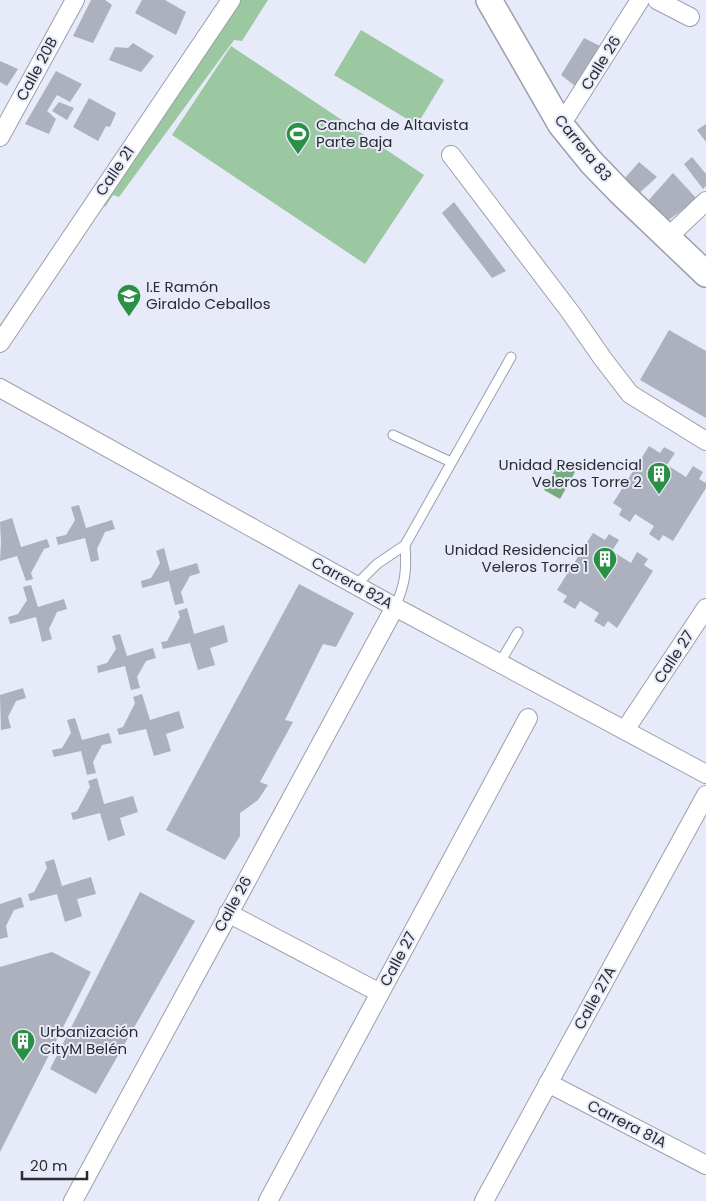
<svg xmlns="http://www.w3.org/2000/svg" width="706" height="1201" font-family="Poppins,sans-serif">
  <rect width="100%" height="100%" fill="#e7eaf8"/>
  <g fill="#9bc7a1">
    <polygon points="235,0 268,0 242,41 234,40 119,197 113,195 105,207 97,202"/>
    <polygon points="361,30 444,80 417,125 334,75"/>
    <polygon points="231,46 424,175 365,264 172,135"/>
  </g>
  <polygon fill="#75ab7d" points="559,462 575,472 560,499 544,490"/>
  <g fill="#adb1bd">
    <polygon points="91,0 105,0 112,5 93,43 73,36"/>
    <polygon points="142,0 165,0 186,12 176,35 135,13"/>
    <polygon points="584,38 602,47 579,89 561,75"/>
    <polygon points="133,43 154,56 141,72 109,60 115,47 128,48"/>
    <polygon points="0,61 18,69 7,86 0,82"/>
    <polygon points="56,71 82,84 70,102 57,95 47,111 56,119 49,134 25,124"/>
    <polygon points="89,98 116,113 110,127 106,126 98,141 73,127"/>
    <polygon points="59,102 74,108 67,120 52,111"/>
    <polygon points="706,124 706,142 697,130"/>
    <polygon points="692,157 706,174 706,186 703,189 684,164"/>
    <polygon points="639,162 657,177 637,195 625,178"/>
    <polygon points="673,173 697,199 666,222 647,202"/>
    <polygon points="454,202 506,271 492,278 442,213"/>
    <polygon points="669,330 706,351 706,418 640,380"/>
    <polygon points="649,446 660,453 664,447 675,453 667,465 686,477 693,466 703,472 699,479 706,483 706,488 673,541 663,535 659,541 649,534 654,526 635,514 630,522 619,515 622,509 613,503"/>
    <polygon points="79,505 86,528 112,520 115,529 105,532 97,549 99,560 91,562 85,538 58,545 56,537 66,535 75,520 71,507"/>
    <polygon points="12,518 21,547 47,539 50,547 44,549 31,573 33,579 26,581 17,556 0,561 1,542 0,522"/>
    <polygon points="593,533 605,540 609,534 619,540 612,551 631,563 637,552 648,559 644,565 653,571 617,628 608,621 604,627 594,621 599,613 580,601 575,609 563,602 567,596 557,590"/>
    <polygon points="164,548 170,571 197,563 200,573 190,576 181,592 184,603 175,605 169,581 142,588 141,581 151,578 160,563 156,551"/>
    <polygon points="299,584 354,613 336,647 323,644 285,720 293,722 260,782 268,785 258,800 240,813 240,836 225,860 166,830"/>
    <polygon points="31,585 38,607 64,599 67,609 57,612 49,629 52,639 42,642 36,617 10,624 8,617 18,614 27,600 23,587"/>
    <polygon points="187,608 194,634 224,625 228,642 210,648 215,665 198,670 190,643 163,649 161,642 167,641 180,617 178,611"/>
    <polygon points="120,634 127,656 153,648 156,658 146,661 137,677 140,688 131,690 125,666 98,673 97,666 107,663 116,649 112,636"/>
    <polygon points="23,688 26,698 16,701 8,717 11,728 1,730 0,695"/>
    <polygon points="142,694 150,720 179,711 184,728 166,734 171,751 154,756 146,729 119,735 117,729 123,727 135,703 133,697"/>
    <polygon points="75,718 82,740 109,733 112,743 102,745 93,762 96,773 87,775 81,751 54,757 52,750 62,748 71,733 67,720"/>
    <polygon points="97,778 104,804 133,796 138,812 120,818 125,835 108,841 100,813 73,820 71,813 77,811 90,787 88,781"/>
    <polygon points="54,859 62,886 91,877 96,894 77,899 82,916 65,922 57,894 30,901 28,894 34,892 47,868 45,862"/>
    <polygon points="140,892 195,921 96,1094 50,1069"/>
    <polygon points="21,897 24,907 14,910 6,926 8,937 0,939 0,904"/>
    <polygon points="52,952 91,972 0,1152 0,967"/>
  </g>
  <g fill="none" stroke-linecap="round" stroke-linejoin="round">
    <defs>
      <g id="lane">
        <polyline points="393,435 451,462"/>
        <polyline points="356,585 377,564 405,545 511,357"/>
        <path d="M395 607C405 585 407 570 405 545"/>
        <polyline points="499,664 518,632"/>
      </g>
      <g id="street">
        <polyline points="657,0 690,17"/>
        <polyline points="561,125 640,0"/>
        <polyline points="0,137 75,0"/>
        <polyline points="451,155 571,313 603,359 630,394 706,441"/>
        <polyline points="667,238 706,201"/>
        <polyline points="0,343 231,0"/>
        <polyline points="0,388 395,607 706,774"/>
        <polyline points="625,730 706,608"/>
        <polyline points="228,913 380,993"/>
        <polyline points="548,1083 706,1165"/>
        <polyline points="73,1201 395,607"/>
        <polyline points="268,1201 528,718"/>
        <polyline points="484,1201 706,795"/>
      </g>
      <polyline id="secondary" points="489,0 561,125 591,162 620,192 706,274"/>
    </defs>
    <use href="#lane" stroke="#9c9fab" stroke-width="11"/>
    <use href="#street" stroke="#9c9fab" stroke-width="20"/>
    <use href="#secondary" stroke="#9c9fab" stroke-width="28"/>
    <use href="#lane" stroke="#fff" stroke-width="9"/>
    <use href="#street" stroke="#fff" stroke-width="18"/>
    <use href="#secondary" stroke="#fff" stroke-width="25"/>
  </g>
  <defs>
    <symbol id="stadium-pin" viewBox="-11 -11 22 30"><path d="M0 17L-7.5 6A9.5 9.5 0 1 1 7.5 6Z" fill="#299046" stroke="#e7eaf8"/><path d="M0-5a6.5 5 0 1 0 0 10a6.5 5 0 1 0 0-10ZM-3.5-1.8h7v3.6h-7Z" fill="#fff"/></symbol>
    <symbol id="school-pin" viewBox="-11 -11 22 30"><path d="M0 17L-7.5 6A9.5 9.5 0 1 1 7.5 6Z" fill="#299046" stroke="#e7eaf8"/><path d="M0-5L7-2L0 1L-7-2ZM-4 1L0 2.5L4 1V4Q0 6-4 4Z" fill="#fff"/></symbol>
    <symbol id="building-pin" viewBox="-11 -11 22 30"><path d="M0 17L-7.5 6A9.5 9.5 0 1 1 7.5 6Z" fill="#299046" stroke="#e7eaf8"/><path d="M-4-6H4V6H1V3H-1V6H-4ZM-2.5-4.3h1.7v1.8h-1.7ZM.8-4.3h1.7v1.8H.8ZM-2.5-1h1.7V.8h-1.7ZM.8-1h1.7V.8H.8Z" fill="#fff"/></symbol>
  </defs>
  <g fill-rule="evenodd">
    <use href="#stadium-pin" x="284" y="120" width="28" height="38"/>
    <use href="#school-pin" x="115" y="282" width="28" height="38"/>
    <use href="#building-pin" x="645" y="460" width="28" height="38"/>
    <use href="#building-pin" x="591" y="545" width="28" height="38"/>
    <use href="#building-pin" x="9" y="1027" width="28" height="38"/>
  </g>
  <g text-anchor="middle" stroke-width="4" stroke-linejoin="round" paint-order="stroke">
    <g font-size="15" fill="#2a2c30" stroke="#e7eaf8">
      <text transform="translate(601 63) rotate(-58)" y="5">Calle 26</text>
      <text transform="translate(37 69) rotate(-62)" y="5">Calle 20B</text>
      <text transform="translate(583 148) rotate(51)" y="5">Carrera 83</text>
      <text transform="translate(115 171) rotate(-56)" y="5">Calle 21</text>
      <text transform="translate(352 583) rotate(29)" y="5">Carrera 82A</text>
      <text transform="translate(674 657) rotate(-57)" y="5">Calle 27</text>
      <text transform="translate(233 904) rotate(-61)" y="5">Calle 26</text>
      <text transform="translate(398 959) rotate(-62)" y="5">Calle 27</text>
      <text transform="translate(595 998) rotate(-61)" y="5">Calle 27A</text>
      <text transform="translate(627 1124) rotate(27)" y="5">Carrera 81A</text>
    </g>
    <g font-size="15" fill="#2a2c30" stroke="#e7eaf8" text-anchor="start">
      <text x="316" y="130">Cancha de Altavista<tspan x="316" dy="17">Parte Baja</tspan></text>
      <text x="146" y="292">I.E Ramón<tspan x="146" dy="17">Giraldo Ceballos</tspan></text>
      <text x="642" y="470" text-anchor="end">Unidad Residencial<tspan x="642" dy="17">Veleros Torre 2</tspan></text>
      <text x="588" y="555" text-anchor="end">Unidad Residencial<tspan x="588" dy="17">Veleros Torre 1</tspan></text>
      <text x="40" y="1037">Urbanización<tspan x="40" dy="17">CityM Belén</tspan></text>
    </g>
  </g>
  <path d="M22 1171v8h65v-8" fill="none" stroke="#2a2c30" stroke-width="2.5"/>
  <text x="30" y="1171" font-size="15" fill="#2a2c30" stroke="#e7eaf8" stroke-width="4" paint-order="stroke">20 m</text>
</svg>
